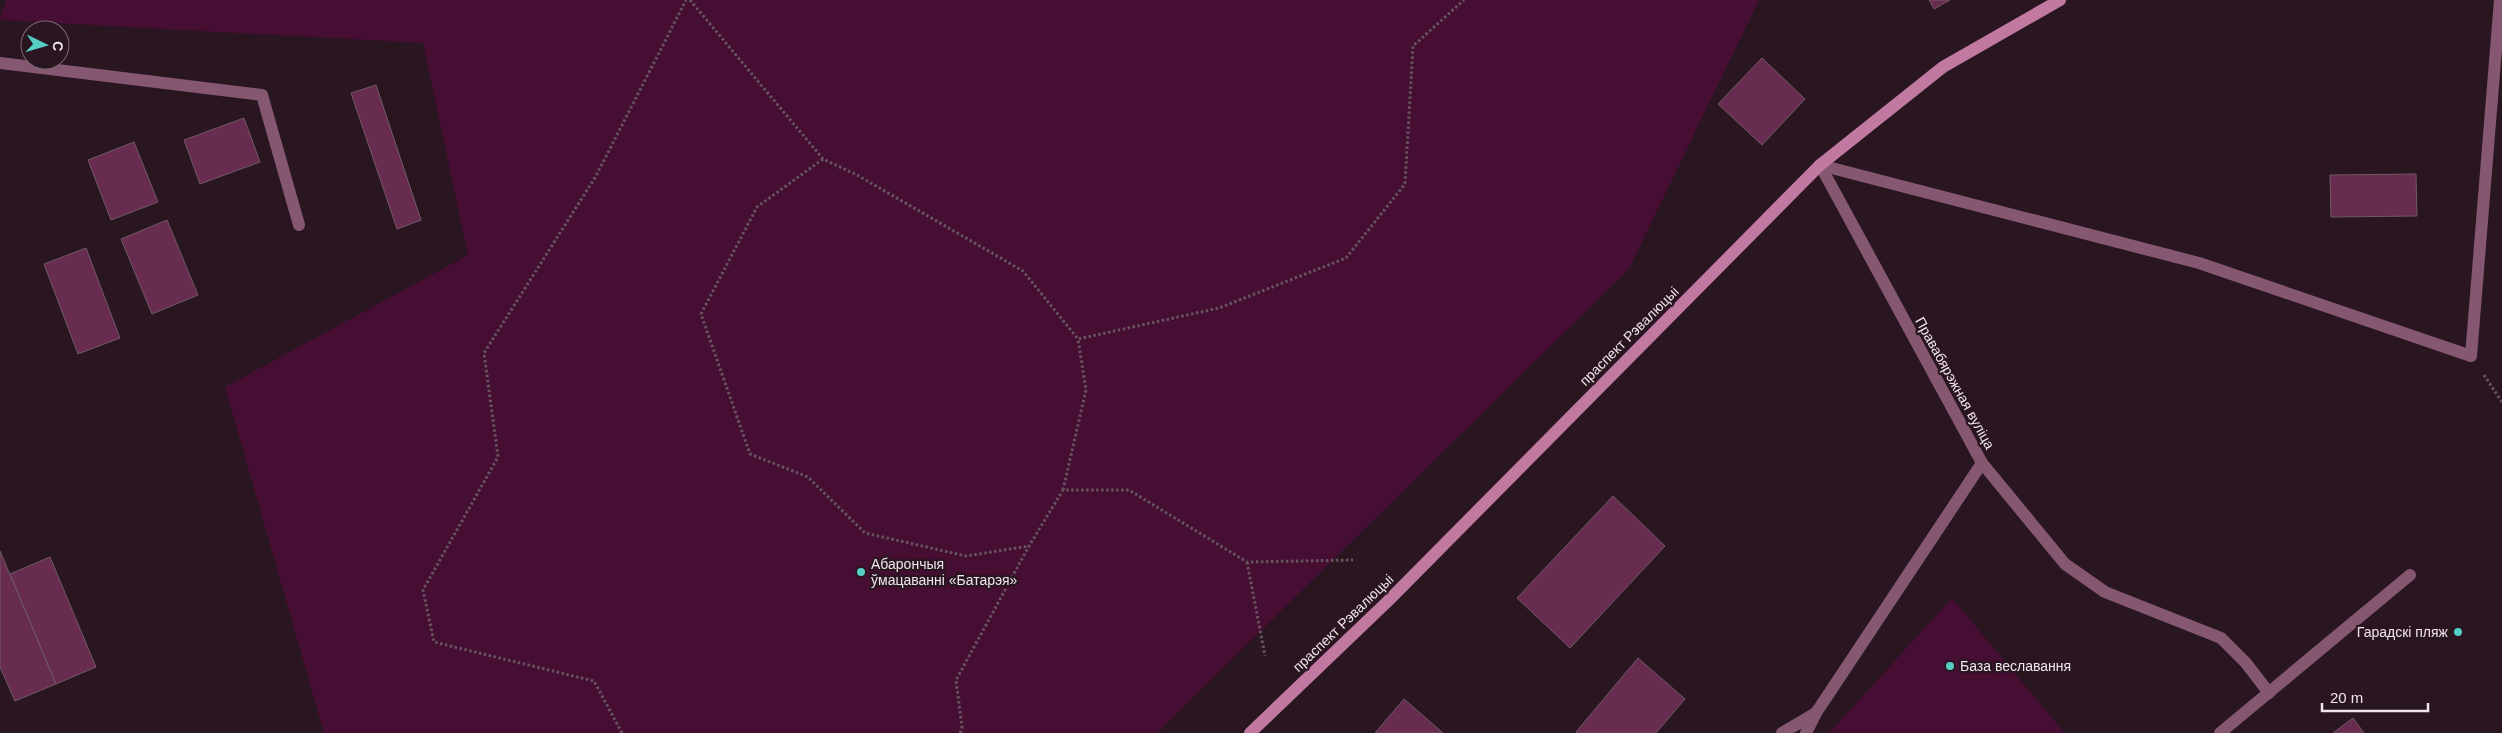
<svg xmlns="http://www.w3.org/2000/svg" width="2502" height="733" font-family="Arial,sans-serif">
  <rect width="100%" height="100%" fill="#291621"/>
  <g fill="#460e33">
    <polygon points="6,0 1759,0 1629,269 1157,733 324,733 225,387 468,255 423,43 0,20"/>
    <polygon points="1952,598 2065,733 1829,733"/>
  </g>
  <g fill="#672c4f" stroke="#715966">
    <polygon points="1929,0 1950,0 1934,9"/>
    <polygon points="1762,58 1805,99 1762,145 1718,104"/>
    <polygon points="376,85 421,220 397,229 351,93"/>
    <polygon points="244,118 260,162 200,184 184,140"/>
    <polygon points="134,142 158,202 111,220 88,160"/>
    <polygon points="2416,174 2417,216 2331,217 2330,175"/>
    <polygon points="167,220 198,295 152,314 121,239"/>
    <polygon points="86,248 120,338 78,354 44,264"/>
    <polygon points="1613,496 1665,546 1570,648 1517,598"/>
    <polygon points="0,551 56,684 15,701 0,667"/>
    <polygon points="50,557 96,667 56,684 10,574"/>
    <polygon points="1638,658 1685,699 1656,733 1578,733 1576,732"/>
    <polygon points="1404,699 1443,733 1375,733"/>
    <polygon points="2353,718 2364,733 2333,733"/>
  </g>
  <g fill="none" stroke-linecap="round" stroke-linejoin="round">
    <g stroke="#66545e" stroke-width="3" stroke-dasharray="2.5 2.5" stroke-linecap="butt">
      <polyline points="690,0 823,159 857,175 1023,271 1078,339"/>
      <polyline points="823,159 757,207 701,314 750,454 808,477 865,533 966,556 1029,546"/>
      <polyline points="2484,375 2502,402"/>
      <polyline points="1063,490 1086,390 1078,339 1219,308 1346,258 1405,184 1413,46 1464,0"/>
      <polyline points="1247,562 1265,656"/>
      <polyline points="622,733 594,681 434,642 423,590 498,457 484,353 596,176 686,0"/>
      <polyline points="960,733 962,728 956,680 1029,546 1063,490 1129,490 1247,562 1353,560"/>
    </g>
    <g stroke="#855771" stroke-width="12">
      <polyline points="0,63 262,95 299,225"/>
      <polyline points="1820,165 2199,263 2471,356 2500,0"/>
      <polyline points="1982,463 2065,564 2105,592 2221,638 2246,663 2269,693"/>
      <polyline points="2220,733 2410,575"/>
    </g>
    <g stroke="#855771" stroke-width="12">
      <polyline points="1782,733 1816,713"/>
      <polyline points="1806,733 1816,713 1982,463 1820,165"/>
    </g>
    <polyline stroke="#c178a1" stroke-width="12" points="1250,733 1388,601 1820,165 1943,67 2060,0"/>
  </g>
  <g fill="#56cec3" stroke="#291621" stroke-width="2">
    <circle cx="861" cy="572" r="5"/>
    <circle cx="2458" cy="632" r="5"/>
    <circle cx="1950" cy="666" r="5"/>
  </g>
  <g text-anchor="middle" stroke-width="4.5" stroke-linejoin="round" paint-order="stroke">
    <g font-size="14" fill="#f2e4eb" stroke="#291621">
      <text transform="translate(1629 336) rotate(-45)" y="5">праспект Рэвалюцыі</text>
      <text transform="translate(1955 383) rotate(61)" y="5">Правабярэжная вуліца</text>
      <text transform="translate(1343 623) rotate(-44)" y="5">праспект Рэвалюцыі</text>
    </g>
    <g font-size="14" fill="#f2e4eb" stroke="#291621" text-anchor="start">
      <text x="871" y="569">Абарончыя<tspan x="871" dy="16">ўмацаванні «Батарэя»</tspan></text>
      <text x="2448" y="637" text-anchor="end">Гарадскі пляж</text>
      <text x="1960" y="671">База веславання</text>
    </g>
  </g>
  <g transform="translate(45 45) rotate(95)"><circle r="24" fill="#291621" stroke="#796872"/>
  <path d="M0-4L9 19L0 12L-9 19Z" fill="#56cec3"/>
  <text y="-8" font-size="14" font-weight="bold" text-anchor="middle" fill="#f2e4eb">С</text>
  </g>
  <path d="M2322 703v8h106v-8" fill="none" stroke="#f2e4eb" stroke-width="2.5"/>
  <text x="2330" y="703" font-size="15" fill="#f2e4eb" stroke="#291621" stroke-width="4" paint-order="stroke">20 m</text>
</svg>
